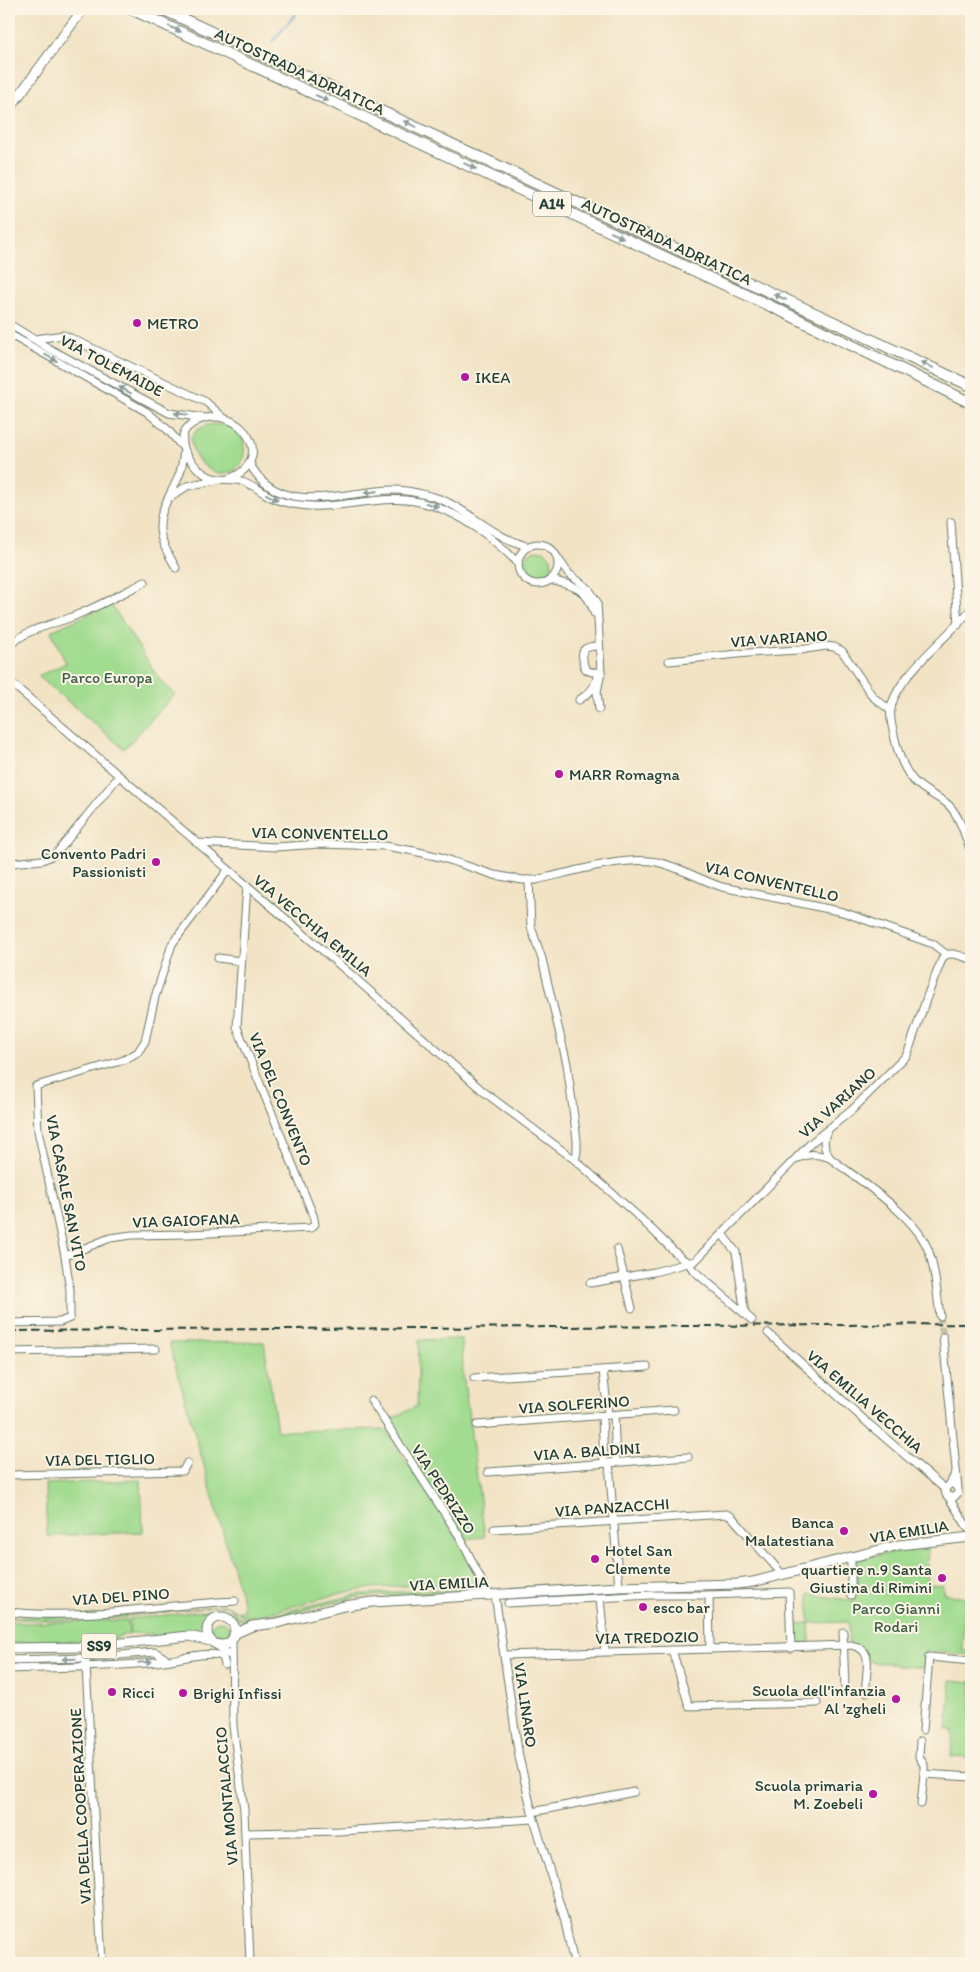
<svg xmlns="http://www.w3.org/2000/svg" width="980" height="1972" font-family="Itim,sans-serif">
  <rect width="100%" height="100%" fill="#fcf5e5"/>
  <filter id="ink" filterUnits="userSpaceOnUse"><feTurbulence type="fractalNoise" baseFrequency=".02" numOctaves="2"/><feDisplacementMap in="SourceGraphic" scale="10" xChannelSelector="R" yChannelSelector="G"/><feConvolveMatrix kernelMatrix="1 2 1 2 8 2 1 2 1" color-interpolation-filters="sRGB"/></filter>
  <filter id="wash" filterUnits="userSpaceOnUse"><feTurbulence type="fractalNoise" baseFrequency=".0096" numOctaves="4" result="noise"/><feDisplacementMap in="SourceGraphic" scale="20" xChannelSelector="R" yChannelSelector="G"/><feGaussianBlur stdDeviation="1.12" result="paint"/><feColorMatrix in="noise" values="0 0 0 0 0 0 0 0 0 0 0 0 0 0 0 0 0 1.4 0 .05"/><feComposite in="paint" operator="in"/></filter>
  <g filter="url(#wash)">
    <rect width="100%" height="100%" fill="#f2e3c5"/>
    <g fill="#a1dc90" stroke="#608c62">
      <path d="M207 425C265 416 248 495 207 468 197 461 191 450 191 438L197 430Z"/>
      <circle cx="538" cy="564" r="14"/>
      <polygon points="111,604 160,680 175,694 124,749 38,676 66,663 51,631"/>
      <polygon points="462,1339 463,1374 485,1537 465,1539 388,1422 389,1420 417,1406 419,1340"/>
      <path d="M264 1342 277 1431 385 1429 457 1538 479 1583C435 1586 390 1584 347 1592 313 1599 281 1612 246 1617L232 1608 223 1605 129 1616V1615L224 1605 238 1612 242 1611 244 1606 169 1343Z"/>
      <polygon points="141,1480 143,1532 47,1536 45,1484"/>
      <polygon points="928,1548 926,1584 943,1585 943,1593 965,1598 962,1650 971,1651 971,1655 925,1651 924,1668 871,1662 849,1643 848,1622 809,1623 810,1643 795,1643 794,1624 809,1623 809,1594 854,1601 856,1560 892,1552"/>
      <path d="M482 1587 481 1590 357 1597 260 1621H243L225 1611H219L207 1617 196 1629 191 1631 153 1637V1634L130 1633 129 1619 223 1609C237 1610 237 1621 254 1619L359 1594Z"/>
      <path d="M127 1614V1617C88 1619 48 1622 9 1618V1616L22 1617Z"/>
      <polygon points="127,1620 129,1634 122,1635 110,1641 13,1643 13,1641 9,1641 9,1621 25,1623"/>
      <circle cx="220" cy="1631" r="10"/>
      <polygon points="951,1680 971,1682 971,1758 951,1757 953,1730 947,1730"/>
    </g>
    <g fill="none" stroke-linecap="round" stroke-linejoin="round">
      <polyline stroke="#60a1d3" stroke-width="2" points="273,41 300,9"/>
    </g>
  </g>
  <g filter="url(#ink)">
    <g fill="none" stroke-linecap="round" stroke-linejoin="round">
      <polyline stroke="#c8c2a8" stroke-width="7" stroke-dasharray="7 3.5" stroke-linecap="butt" points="940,1316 943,1337"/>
      <defs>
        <g id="minor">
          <polyline points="9,324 50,349 169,413 205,418"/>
          <path d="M9 334 147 412 168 430 184 449C183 460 182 471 177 480 169 498 156 515 161 536 163 547 171 558 176 568"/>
          <polyline points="35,339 64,335 206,402 225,419"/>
          <path d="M249 462C277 519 344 491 392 490 403 490 415 492 426 495 455 501 475 521 500 535 508 540 519 543 528 547"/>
          <path d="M228 479C285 458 230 392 188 427 179 435 183 450 189 458 196 468 206 478 219 479 226 480 234 479 241 481 253 484 261 492 271 497 280 502 290 504 300 505 343 511 385 491 427 504 463 514 492 537 518 563"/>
          <polyline points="171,497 187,486 216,480"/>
          <polyline points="951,522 958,625"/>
          <circle cx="538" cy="564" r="20"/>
          <polyline points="557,557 569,574 588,588 597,602 601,672 597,692 599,709"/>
          <path d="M550 580C573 585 588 589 594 613"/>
          <path d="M971 609C951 635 895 677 891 709 889 719 893 729 895 739 898 753 904 769 913 780 922 790 934 795 945 802 959 812 965 836 971 852"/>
          <path d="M9 646C30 626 53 626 79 614 101 605 123 593 145 582"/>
          <path d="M599 646C595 646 587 646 584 650 582 653 582 655 583 658 583 671 588 673 601 672"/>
          <polyline points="669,661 748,653 799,650 826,646 834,647 842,651 873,697 890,710"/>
          <polyline points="9,681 356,979 484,1092 575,1160 640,1218 681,1258 688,1262 693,1270 752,1320"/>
          <path d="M579 700C588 694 596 688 597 676"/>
          <path d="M197 843 276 847 320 844 385 846 414 851 440 857 494 875 523 880H536C569 873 625 855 657 862 680 867 700 880 722 887L843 912 933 944 946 954"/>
          <polyline points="9,862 12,863 42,860 56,854 119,776"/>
          <polyline points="529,880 531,927 542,959 567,1064 577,1140 577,1152 575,1160"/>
          <polyline points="218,958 241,961"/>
          <path d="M798 1158C810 1153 818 1154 830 1158 824 1148 822 1142 827 1131"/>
          <path d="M830 1158C860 1181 917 1216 929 1252 936 1272 937 1295 940 1316"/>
          <polyline points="722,1234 736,1252 745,1314"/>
          <polyline points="617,1249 632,1308"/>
          <polyline points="65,1256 110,1238 132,1235 189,1234 311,1228 315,1224 313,1215 237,1027 247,886"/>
          <path d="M590 1283 654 1272 695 1261 811 1143 852 1110 907 1055 928 994 943 957C950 950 962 957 971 959"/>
          <polyline points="9,1323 60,1322 70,1318 70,1290 65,1256 38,1131 36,1086 124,1060 138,1052 145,1041 155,997 172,944 228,870"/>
          <polyline points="768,1333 870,1425 945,1489"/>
          <polyline points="943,1337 958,1489"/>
          <polyline points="9,1352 156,1349"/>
          <polyline points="603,1370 608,1415"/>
          <polyline points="474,1378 647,1367"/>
          <polyline points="371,1400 460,1537 489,1596"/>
          <polyline points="614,1415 616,1462"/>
          <polyline points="602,1416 604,1463"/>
          <polyline points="477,1425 674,1410"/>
          <polyline points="609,1463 619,1587"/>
          <polyline points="488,1472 688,1457"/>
          <polyline points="9,1475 183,1471 187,1463"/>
          <polyline points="950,1484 954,1484 958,1489 958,1493 953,1498 946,1495 945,1489 950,1484 956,1472"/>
          <polyline points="949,1498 968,1528 971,1531"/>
          <polyline points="494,1529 726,1514 732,1517 782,1574"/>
          <polyline points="851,1556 851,1595"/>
          <polyline points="495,1595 519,1757 532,1812 564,1918 574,1963"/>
          <polyline points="709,1595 710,1649"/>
          <polyline points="600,1598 605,1651"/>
          <polyline points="508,1603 651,1595 709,1595 789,1592 791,1648"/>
          <path d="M9 1612C84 1620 160 1605 235 1601"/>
          <polyline points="843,1632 845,1689"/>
          <polyline points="232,1639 233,1726 244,1810 250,1963"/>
          <polyline points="215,1644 231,1656"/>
          <polyline points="85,1647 102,1963"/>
          <polyline points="672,1650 689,1706 817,1703"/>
          <path d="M504 1655 851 1645C877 1650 864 1672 866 1692"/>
          <polyline points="9,1660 86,1658 155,1652 168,1660"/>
          <path d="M9 1669C63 1667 117 1668 170 1660 184 1658 212 1650 223 1657L225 1665"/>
          <polyline points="923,1730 929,1657 971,1661"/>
          <polyline points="920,1741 919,1757 924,1765 924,1774"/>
          <polyline points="921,1804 924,1774 971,1777"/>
          <polyline points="532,1812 634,1792"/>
          <polyline points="246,1833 339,1831 533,1819"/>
        </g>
        <g id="major">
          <polyline points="9,109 83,9"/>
          <circle cx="221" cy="1631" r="14"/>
          <polyline points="234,1634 252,1626 277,1623 344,1606 373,1602 619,1587 737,1584 753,1582 899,1545 971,1537"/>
          <polyline points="9,1648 85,1647 189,1636 211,1641"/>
        </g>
        <g id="highway">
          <polyline points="131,9 781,311 971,403"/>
          <polyline points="162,9 971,386"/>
        </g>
      </defs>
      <use href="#minor" stroke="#697767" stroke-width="9"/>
      <use href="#major" stroke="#697767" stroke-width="11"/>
      <use href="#highway" stroke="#697767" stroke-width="12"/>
      <use href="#minor" stroke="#fff" stroke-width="7"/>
      <use href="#major" stroke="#fff" stroke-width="9"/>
      <use href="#highway" stroke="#fff" stroke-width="10"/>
      <polyline stroke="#1f3d34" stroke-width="2" stroke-dasharray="8 4" stroke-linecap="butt" points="9,1331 971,1324"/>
    </g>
    <defs><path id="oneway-solid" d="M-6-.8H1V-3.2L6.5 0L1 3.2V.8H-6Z" transform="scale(1.25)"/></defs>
    <g fill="#8f9e9a">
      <use href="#oneway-solid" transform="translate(175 29) rotate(25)"/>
      <use href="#oneway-solid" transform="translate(322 98) rotate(25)"/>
      <use href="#oneway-solid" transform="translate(410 124) rotate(-155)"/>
      <use href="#oneway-solid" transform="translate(470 166) rotate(25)"/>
      <use href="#oneway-solid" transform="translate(617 235) rotate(25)"/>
      <use href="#oneway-solid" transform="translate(780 297) rotate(-155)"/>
      <use href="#oneway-solid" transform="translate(51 358) rotate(29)"/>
      <use href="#oneway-solid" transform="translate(927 365) rotate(-155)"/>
      <use href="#oneway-solid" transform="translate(125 390) rotate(-152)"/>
      <use href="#oneway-solid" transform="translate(181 414) rotate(-173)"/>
      <use href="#oneway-solid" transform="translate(371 492) rotate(173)"/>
      <use href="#oneway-solid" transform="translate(272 497) rotate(26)"/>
      <use href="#oneway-solid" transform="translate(432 505) rotate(18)"/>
      <use href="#oneway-solid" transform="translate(69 1659) rotate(179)"/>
      <use href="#oneway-solid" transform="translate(145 1662) rotate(-5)"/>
    </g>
  </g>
  <g fill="#b5179e" stroke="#fcf5e5" stroke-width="2">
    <circle cx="137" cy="323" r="5"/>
    <circle cx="465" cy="377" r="5"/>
    <circle cx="559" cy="774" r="5"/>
    <circle cx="156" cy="862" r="5"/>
    <circle cx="844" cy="1531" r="5"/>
    <circle cx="595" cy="1559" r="5"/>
    <circle cx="942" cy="1578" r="5"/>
    <circle cx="643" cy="1607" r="5"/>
    <circle cx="112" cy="1692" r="5"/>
    <circle cx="183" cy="1693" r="5"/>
    <circle cx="896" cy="1699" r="5"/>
    <circle cx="873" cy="1794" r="5"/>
  </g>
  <g text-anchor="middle" stroke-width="4" stroke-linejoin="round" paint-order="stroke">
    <g fill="#fcf5e5" stroke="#617469" stroke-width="1">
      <rect x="533" y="191.5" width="38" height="25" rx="4"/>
      <rect x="81.5" y="1633.5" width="35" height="25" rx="4"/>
    </g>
    <g font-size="15" font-weight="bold" fill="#1f3d34">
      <text x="552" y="209">A14</text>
      <text x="99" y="1651">SS9</text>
    </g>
    <g font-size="16" fill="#1f3d34" stroke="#fcf5e5">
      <text transform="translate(300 71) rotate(25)" y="6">AUTOSTRADA ADRIATICA</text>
      <text transform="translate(667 241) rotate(25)" y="6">AUTOSTRADA ADRIATICA</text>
      <text transform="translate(112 365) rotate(28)" y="6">VIA TOLEMAIDE</text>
      <text transform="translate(779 638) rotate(-4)" y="6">VIA VARIANO</text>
      <text transform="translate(320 833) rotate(1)" y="6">VIA CONVENTELLO</text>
      <text transform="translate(772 881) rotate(13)" y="6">VIA CONVENTELLO</text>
      <text transform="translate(313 925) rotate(40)" y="6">VIA VECCHIA EMILIA</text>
      <text transform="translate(281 1099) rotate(68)" y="6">VIA DEL CONVENTO</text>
      <text transform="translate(837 1102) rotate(-42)" y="6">VIA VARIANO</text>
      <text transform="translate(67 1193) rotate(79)" y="6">VIA CASALE SAN VITO</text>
      <text transform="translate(186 1220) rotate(-2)" y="6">VIA GAIOFANA</text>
      <text transform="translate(865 1401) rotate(41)" y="6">VIA EMILIA VECCHIA</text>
      <text transform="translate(574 1404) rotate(-4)" y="6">VIA SOLFERINO</text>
      <text transform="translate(587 1451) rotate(-4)" y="6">VIA A. BALDINI</text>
      <text transform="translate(100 1459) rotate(-1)" y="6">VIA DEL TIGLIO</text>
      <text transform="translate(444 1489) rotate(57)" y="6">VIA PEDRIZZO</text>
      <text transform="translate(612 1507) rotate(-4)" y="6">VIA PANZACCHI</text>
      <text transform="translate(909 1531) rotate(-9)" y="6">VIA EMILIA</text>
      <text transform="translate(449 1583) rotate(-3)" y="6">VIA EMILIA</text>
      <text transform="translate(121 1596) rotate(-4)" y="6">VIA DEL PINO</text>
      <text transform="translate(647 1637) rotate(-1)" y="6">VIA TREDOZIO</text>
      <text transform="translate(526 1705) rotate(82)" y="6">VIA LINARO</text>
      <text transform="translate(226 1796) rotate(-95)" y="6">VIA MONTALACCIO</text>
      <text transform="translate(80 1806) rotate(-93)" y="6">VIA DELLA COOPERAZIONE</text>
    </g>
    <g font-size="16" fill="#1f3d34" stroke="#fcf5e5" text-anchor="start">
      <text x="147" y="329">METRO</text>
      <text x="475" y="383">IKEA</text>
      <text x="569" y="780">MARR Romagna</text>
      <text x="146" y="859" text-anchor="end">Convento Padri<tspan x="146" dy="18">Passionisti</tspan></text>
      <text x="834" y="1528" text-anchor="end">Banca<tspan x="834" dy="18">Malatestiana</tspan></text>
      <text x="605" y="1556">Hotel San<tspan x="605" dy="18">Clemente</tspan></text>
      <text x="932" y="1575" text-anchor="end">quartiere n.9 Santa<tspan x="932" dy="18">Giustina di Rimini</tspan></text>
      <text x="653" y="1613">esco bar</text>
      <text x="886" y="1696" text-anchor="end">Scuola dell'infanzia<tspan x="886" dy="18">Al 'zgheli</tspan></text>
      <text x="122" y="1698">Ricci</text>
      <text x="193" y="1699">Brighi Infissi</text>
      <text x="863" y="1791" text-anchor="end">Scuola primaria<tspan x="863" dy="18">M. Zoebeli</tspan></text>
    </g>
    <g font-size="16" fill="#395d46" stroke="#fcf5e5">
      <text x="107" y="683">Parco Europa</text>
      <text x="896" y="1614">Parco Gianni<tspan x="896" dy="18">Rodari</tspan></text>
    </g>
  </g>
  <rect width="980" height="1972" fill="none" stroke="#fcf5e5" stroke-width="30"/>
</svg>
